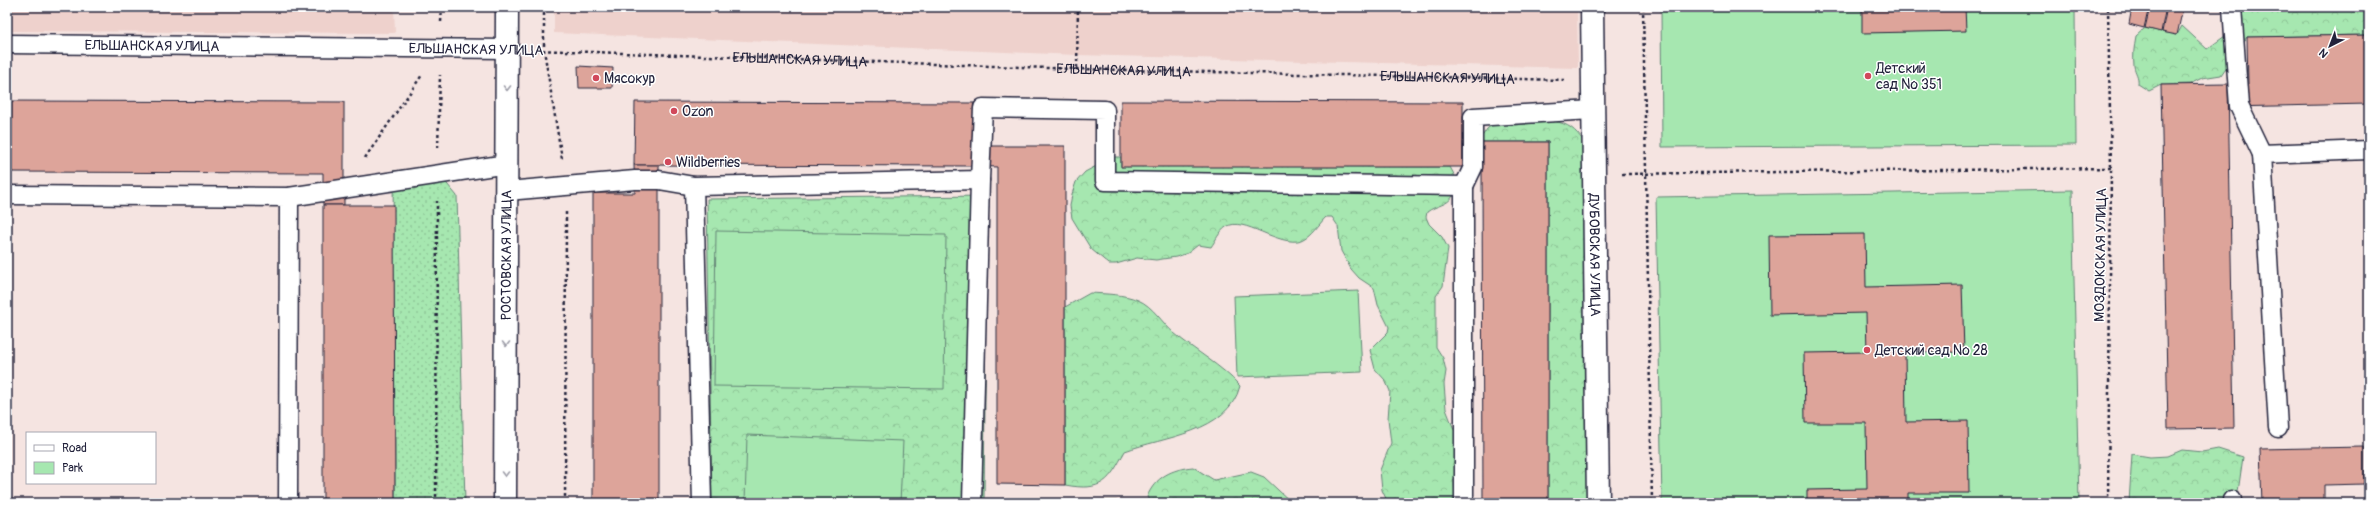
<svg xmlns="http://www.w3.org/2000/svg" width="2376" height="510" font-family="Pangolin,sans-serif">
  <defs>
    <pattern id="grass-dots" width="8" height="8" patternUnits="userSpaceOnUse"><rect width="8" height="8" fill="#a6e7b0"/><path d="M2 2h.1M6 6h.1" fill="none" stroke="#8fc698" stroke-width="1.8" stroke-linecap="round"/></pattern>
    <pattern id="forest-crowns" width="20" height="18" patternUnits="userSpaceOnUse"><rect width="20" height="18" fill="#a6e7b0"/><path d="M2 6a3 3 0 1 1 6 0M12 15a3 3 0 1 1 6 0" fill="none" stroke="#8fc698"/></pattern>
  </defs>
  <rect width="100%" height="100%" fill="#f5e4e1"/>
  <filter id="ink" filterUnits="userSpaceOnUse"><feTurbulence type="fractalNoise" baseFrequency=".025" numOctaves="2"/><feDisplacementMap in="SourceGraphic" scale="8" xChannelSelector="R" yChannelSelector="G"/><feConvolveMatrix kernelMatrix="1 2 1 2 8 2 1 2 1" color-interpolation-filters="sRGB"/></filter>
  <g filter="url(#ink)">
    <g fill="#eed1cc">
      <polygon points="7,7 394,7 395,33 7,31"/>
      <polygon points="554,7 1577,7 1578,68 1077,55 554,33"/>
    </g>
    <polygon fill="url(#grass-dots)" stroke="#648476" points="433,167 457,196 465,503 395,503 393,171"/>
    <g fill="url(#forest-crowns)" stroke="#648476">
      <path d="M2228 7 2290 9 2292 7H2369V35L2247 37 2221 75 2202 78 2190 84 2161 85 2149 91 2138 84C2139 76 2135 73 2134 66 2133 56 2134 46 2136 36L2145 28 2177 35 2182 26 2207 49 2225 36 2223 20Z"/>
      <path d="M1553 121C1569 124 1575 129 1584 142L1595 503H1548V142H1483L1481 138 1487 129 1494 123 1515 125Z"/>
      <path d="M1113 157H1121V166L1450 167 1456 178 1453 196C1447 206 1436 205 1427 212L1426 217 1429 224 1442 237 1448 248 1443 286 1436 296V347L1443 358 1446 371 1444 384 1446 409 1455 432 1461 457 1454 480 1455 503H1388L1382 490 1380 470 1391 443 1388 419 1390 391 1385 380 1375 369 1370 350 1388 332 1389 327 1378 305 1374 288 1359 278 1351 269 1341 251 1338 226 1332 217H1326C1319 224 1312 236 1302 240 1279 248 1243 215 1226 227 1219 232 1216 240 1211 247L1198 245 1188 253 1176 257 1156 260 1137 258 1116 264H1109L1091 249 1072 218 1070 206 1072 194 1076 182 1085 172Z"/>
      <polygon points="987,196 984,503 712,503 707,199"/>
      <path d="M1090 293C1105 294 1124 294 1138 300 1153 306 1162 323 1174 333 1195 351 1221 365 1240 386 1228 433 1163 437 1125 451 1109 481 1103 492 1065 485V307Z"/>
      <polygon points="2218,449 2243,457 2238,492 2226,503 2129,503 2132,454 2150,457 2168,456 2182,450 2202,452"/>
      <path d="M1193 467 1214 480 1251 472 1264 477 1292 503H1151L1147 497C1155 477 1172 469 1193 467Z"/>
      <polygon points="1003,500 1142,501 1142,503 1003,503"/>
    </g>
    <g fill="#a6e7b0" stroke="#648476">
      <polygon points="1661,7 2075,7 2076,145 1662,147"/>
      <polygon points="2072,190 2079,503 1662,503 1656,197"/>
      <polygon points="716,231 946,235 944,389 714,386"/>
      <polygon points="1358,291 1362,372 1237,377 1234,296"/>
      <polygon points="747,435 903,441 900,503 745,503"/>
    </g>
    <g fill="#dda49a" stroke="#22223b">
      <polygon points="1862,7 1965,7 1966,31 1862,33"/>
      <polygon points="2132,7 2149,7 2144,28 2129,24"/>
      <polygon points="2150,7 2166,7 2161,32 2145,28"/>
      <polygon points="2167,7 2183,8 2177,35 2162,32"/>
      <polygon points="2369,35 2369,104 2228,107 2228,84 2248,84 2247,37"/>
      <polygon points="578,66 613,68 612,88 579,88"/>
      <polygon points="2228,84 2234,428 2168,429 2161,85"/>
      <polygon points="7,101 344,102 344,205 323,205 323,173 7,172"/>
      <polygon points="1121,101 1463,102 1463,167 1121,167"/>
      <polygon points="635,102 976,103 976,166 634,165"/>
      <polygon points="1463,142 1548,142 1548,503 1483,503 1482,167 1463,167"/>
      <polygon points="976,146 1065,146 1065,485 997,484 997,167 976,166"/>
      <polygon points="634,165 659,165 659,503 593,503 593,193 635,193"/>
      <polygon points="323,205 394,205 395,503 323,503"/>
      <polygon points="1865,234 1866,287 1962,285 1964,352 1905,353 1906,422 1968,421 1969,493 1908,493 1908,503 1807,503 1807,490 1867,489 1866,423 1805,423 1804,353 1867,352 1866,313 1770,315 1769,235"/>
      <polygon points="2364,447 2364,484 2324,485 2324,503 2262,503 2260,449"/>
    </g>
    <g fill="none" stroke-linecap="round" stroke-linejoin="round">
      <defs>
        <g id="service">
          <polyline points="2232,7 2239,106 2262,154"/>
          <path id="s2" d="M7 44 508 49"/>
          <polyline points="694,186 702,503"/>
          <polyline points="507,191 635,180 659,180 694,186 980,180 983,108 1105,110 1105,181 1464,186 1473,167 1473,117 1593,110"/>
          <polyline points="7,195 289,197 288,503"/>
          <polyline points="289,197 507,164"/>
          <polyline points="2278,428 2262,154 2369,150"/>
          <polyline points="2232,500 2232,503"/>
          <polyline points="972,503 980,180"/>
          <polyline points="1464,503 1464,186"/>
        </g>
        <g id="tertiary">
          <path id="s3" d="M1592 7 1598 503"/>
        </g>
        <g id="primary">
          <path id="s4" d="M505 503 507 7"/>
        </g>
      </defs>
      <use href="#service" stroke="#22223b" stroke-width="21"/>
      <use href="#tertiary" stroke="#22223b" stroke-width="25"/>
      <use href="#primary" stroke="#22223b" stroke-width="25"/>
      <g stroke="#22223b" stroke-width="2.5" stroke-dasharray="3 3" stroke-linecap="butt">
        <polyline points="544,7 544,50 562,159"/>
        <polyline points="1643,7 1652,503"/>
        <polyline points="441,22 442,7"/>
        <path id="s1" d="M536 50 1077 69 1565 80"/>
        <polyline points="1077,68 1078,7"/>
        <polyline points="438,148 440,75"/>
        <polyline points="365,158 422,75"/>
        <polyline points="1622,174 2111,168"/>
        <polyline points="436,503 437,201"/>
        <polyline points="565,503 566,212"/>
        <polyline points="2108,503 2111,168 2108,7"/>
      </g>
      <use href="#service" stroke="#fff" stroke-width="18"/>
      <use href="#tertiary" stroke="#fff" stroke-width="22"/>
      <use href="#primary" stroke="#fff" stroke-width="22"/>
    </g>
    <defs><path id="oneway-chevron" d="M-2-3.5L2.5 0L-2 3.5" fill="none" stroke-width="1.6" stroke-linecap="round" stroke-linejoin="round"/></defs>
    <g stroke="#9c9ca7">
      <use href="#oneway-chevron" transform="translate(507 88) rotate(90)"/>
      <use href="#oneway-chevron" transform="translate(506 344) rotate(90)"/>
      <use href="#oneway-chevron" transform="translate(505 474) rotate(90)"/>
    </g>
  </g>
  <g fill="#d1495b" stroke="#fff" stroke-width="1.5">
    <circle cx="1868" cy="76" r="4"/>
    <circle cx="596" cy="78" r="4"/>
    <circle cx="674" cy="111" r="4"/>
    <circle cx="668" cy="162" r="4"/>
    <circle cx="1867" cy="350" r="4"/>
  </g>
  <g text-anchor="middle" stroke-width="3" stroke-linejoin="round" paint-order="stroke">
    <g font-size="14" fill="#22223b" stroke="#fff">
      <text dy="5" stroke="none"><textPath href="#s2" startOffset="145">ЕЛЬШАНСКАЯ УЛИЦА</textPath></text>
      <text transform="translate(476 49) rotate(1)" y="5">ЕЛЬШАНСКАЯ УЛИЦА</text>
      <text dy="5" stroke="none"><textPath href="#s1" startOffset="264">ЕЛЬШАНСКАЯ УЛИЦА</textPath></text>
      <text dy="5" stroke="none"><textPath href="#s1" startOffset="588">ЕЛЬШАНСКАЯ УЛИЦА</textPath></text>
      <text dy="5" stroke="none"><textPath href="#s1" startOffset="912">ЕЛЬШАНСКАЯ УЛИЦА</textPath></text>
      <text dy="5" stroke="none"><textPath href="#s4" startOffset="248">РОСТОВСКАЯ УЛИЦА</textPath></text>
      <text dy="5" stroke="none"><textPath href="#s3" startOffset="248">ДУБОВСКАЯ УЛИЦА</textPath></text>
      <text transform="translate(2100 255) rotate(-89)" y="5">МОЗДОКСКАЯ УЛИЦА</text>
    </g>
    <g font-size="14" fill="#22223b" stroke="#fff" text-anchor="start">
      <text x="1876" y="73">Детский<tspan x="1876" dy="16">сад № 351</tspan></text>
      <text x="604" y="83">Мясокур</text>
      <text x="682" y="116">Ozon</text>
      <text x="676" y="167">Wildberries</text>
      <text x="1875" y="355">Детский сад № 28</text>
    </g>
  </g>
  <rect width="2376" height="510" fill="none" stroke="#fff" stroke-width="24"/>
  <rect x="12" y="12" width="2352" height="486" fill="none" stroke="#22223b" stroke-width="1.5" filter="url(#ink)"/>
  <rect x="26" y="432" width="130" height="52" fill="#ffffff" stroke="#a7a7b1"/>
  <rect x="34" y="445" width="20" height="6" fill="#ffffff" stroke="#a7a7b1"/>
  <text x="62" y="452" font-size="12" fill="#22223b">Road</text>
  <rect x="34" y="462" width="20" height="12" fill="#a6e7b0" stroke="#a7a7b1"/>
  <text x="62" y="472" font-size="12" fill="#22223b">Park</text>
  <g transform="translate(2330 46) rotate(222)" stroke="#ffffff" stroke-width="3" paint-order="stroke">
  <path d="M0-3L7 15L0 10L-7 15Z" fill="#22223b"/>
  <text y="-6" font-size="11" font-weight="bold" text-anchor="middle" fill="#22223b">N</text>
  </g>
</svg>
